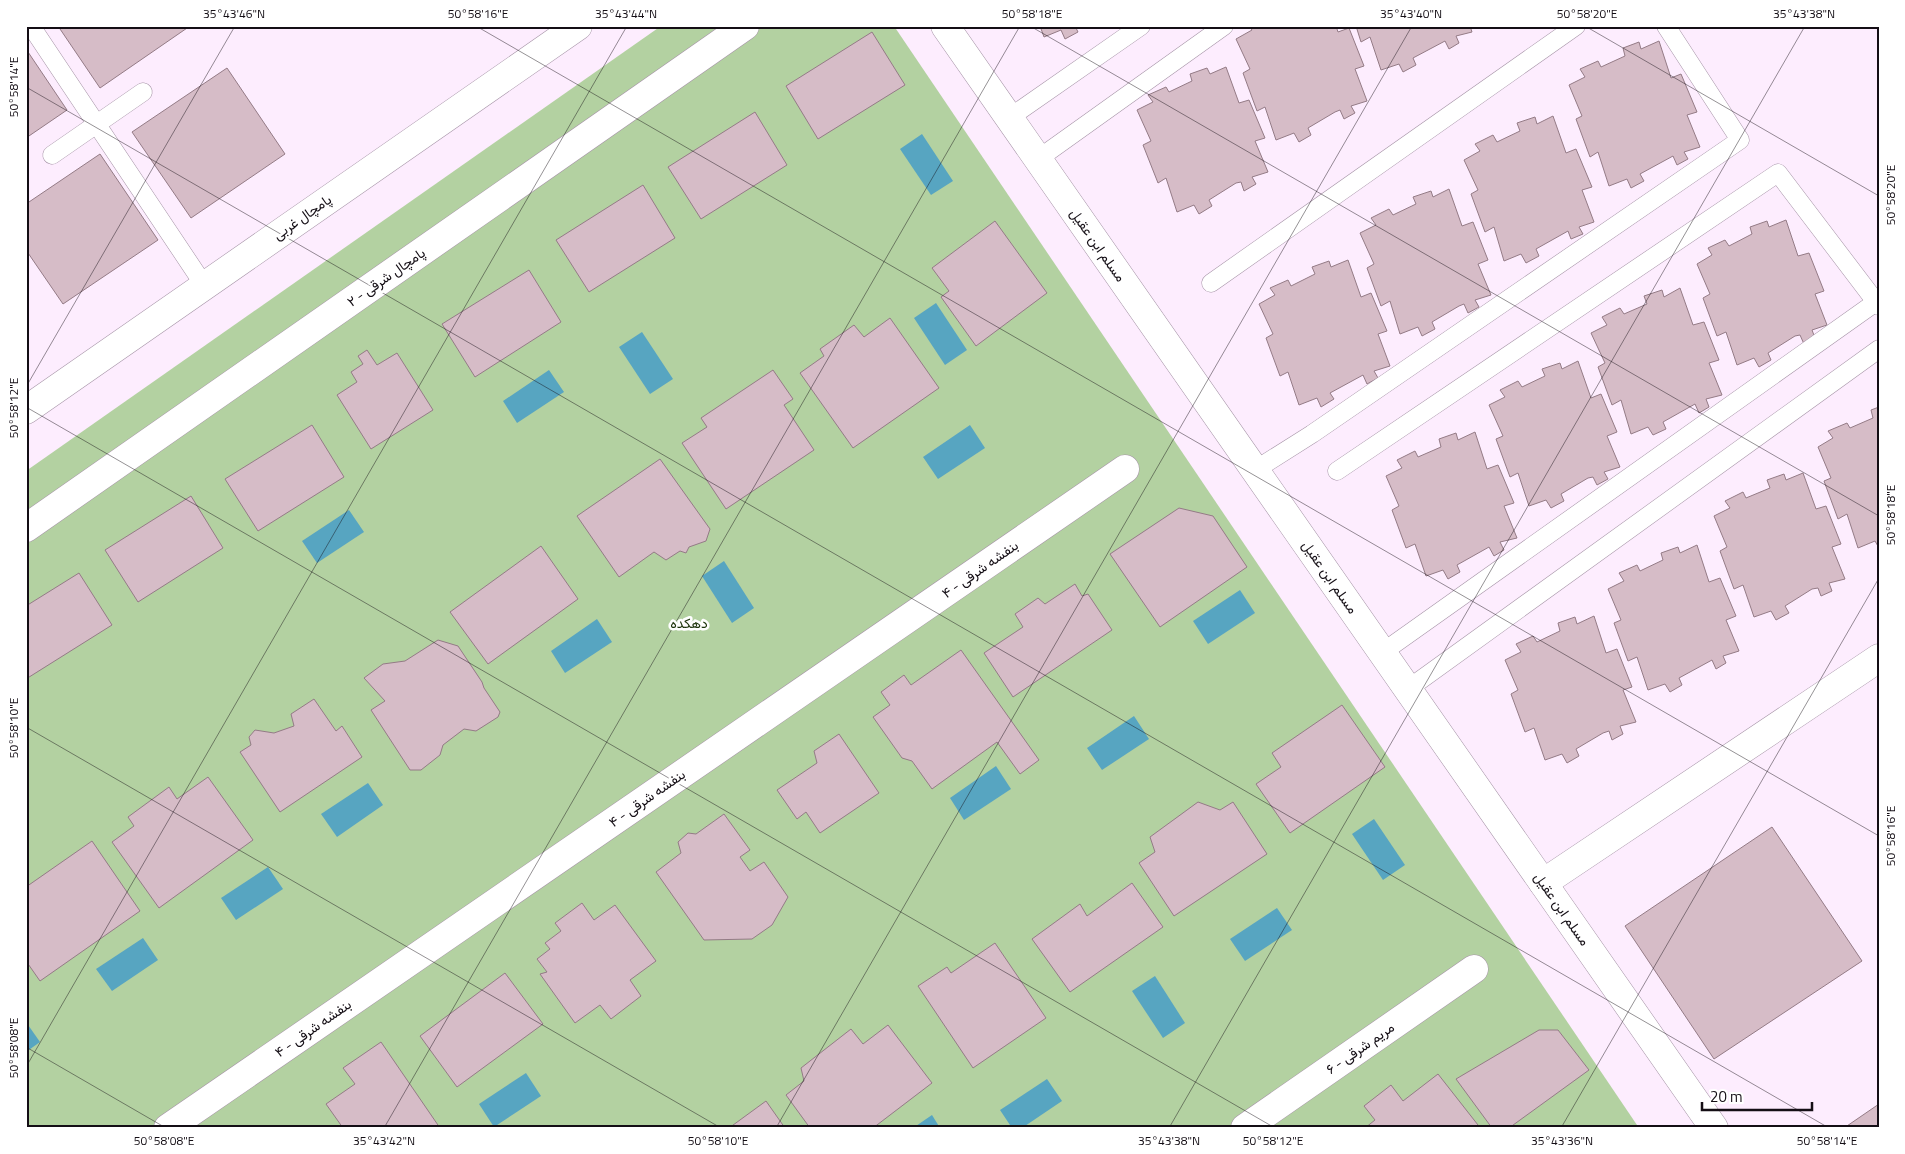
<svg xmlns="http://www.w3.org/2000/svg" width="1905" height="1154" font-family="'Titillium Web',Vazirmatn,sans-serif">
  <rect width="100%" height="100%" fill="#fdedfe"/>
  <polygon fill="#b3d1a1" points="661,26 894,26 1639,1128 26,1128 26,471"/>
  <g fill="#57a5c1">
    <polygon points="922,134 953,181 931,195 900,149"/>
    <polygon points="936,303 967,350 945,365 914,318"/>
    <polygon points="642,332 673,379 650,394 619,347"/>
    <polygon points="549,370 564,392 517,423 503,401"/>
    <polygon points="970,425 985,448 938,479 923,457"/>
    <polygon points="349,510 364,532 317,563 302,541"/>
    <polygon points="724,561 754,608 732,623 702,576"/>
    <polygon points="1240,590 1255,613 1208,644 1193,621"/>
    <polygon points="597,619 612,642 565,673 551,651"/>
    <polygon points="1134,716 1149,739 1102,770 1087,748"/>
    <polygon points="996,766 1011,789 964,820 950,798"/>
    <polygon points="368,783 383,805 337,837 321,814"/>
    <polygon points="1374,819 1405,865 1383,880 1352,834"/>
    <polygon points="268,867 283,889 236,920 221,898"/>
    <polygon points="1277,908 1292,930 1245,961 1230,939"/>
    <polygon points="143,938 158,960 112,991 96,969"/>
    <polygon points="1155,976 1185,1023 1163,1038 1132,991"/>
    <polygon points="26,1022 40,1042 26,1052"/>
    <polygon points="526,1073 541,1096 494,1127 479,1104"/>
    <polygon points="1047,1079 1062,1101 1022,1128 1012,1128 1000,1110"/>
    <polygon points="932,1115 940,1128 913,1128"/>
  </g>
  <g fill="#d6bcc7" stroke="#947b86">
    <polygon points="58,26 190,26 100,88"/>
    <polygon points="1040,26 1075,26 1078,32 1065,39 1061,30 1044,37"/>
    <polygon points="1249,26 1336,26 1338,32 1349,28 1364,66 1355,69 1367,101 1351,106 1355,113 1344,119 1340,110 1335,112 1308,128 1311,135 1299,142 1294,133 1276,140 1265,107 1257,111 1243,73 1250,69 1236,39 1252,30"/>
    <polygon points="1356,26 1470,26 1472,32 1456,36 1459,43 1449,49 1445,41 1413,58 1416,65 1403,72 1399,64 1381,70 1370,37 1361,42"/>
    <polygon points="872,32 905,85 818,139 786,86"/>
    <polygon points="1659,41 1671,78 1681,74 1697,112 1687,115 1700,147 1684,152 1688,159 1677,165 1673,156 1640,174 1644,181 1631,188 1627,179 1609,186 1598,152 1590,157 1576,119 1582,116 1569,85 1585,77 1580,69 1598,61 1601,67 1625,56 1623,48 1639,42 1641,49"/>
    <polygon points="26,49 67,110 26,138"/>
    <polygon points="1226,67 1239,103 1249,100 1265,138 1255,141 1268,172 1252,177 1256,184 1244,191 1241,182 1236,183 1209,200 1212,206 1199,214 1194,205 1177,212 1166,178 1158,183 1143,145 1151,141 1137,110 1153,102 1148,95 1166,87 1169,92 1192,81 1190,74 1207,68 1210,74"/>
    <polygon points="227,68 285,154 191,218 132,132"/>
    <polygon points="755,112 787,165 701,219 668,167"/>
    <polygon points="1553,116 1566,153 1576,149 1592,187 1582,190 1594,222 1579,227 1583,234 1571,239 1568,231 1536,249 1539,256 1526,263 1521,254 1504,261 1494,227 1485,232 1471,194 1478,190 1464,160 1480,151 1475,144 1493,135 1497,142 1520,131 1517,123 1535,117 1537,124"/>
    <polygon points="100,154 158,240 63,304 26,250 26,204"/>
    <polygon points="643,185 675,238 589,292 556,240"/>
    <polygon points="1449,189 1462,226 1473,222 1488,260 1478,264 1491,295 1475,300 1479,307 1468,313 1464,304 1459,306 1432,322 1435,329 1422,336 1418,327 1400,334 1390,301 1381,306 1367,268 1374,264 1360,233 1376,225 1371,218 1389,209 1393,215 1416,204 1413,197 1431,191 1433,197"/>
    <polygon points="1786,220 1798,256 1809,253 1824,291 1815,294 1827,325 1812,330 1815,338 1804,344 1800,335 1795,336 1768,353 1771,360 1759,367 1754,358 1737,365 1726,332 1717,336 1703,298 1710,294 1697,264 1712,255 1708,248 1725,240 1729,246 1752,234 1750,227 1767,221 1769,227"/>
    <polygon points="995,221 1047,293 976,346 941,297 949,291 932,268"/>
    <polygon points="1348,260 1361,297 1371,293 1387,331 1378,334 1390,366 1374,371 1378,378 1367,384 1363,375 1330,393 1334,399 1321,407 1317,398 1299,405 1288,372 1280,376 1266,338 1273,334 1259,304 1275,295 1270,288 1288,280 1291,286 1315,274 1312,267 1329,261 1331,267"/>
    <polygon points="529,270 561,322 475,377 442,324"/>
    <polygon points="1680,288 1693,325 1704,322 1719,360 1709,363 1722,395 1706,399 1709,407 1699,413 1695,404 1663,422 1666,429 1653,435 1648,427 1631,434 1621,400 1612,405 1598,367 1605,363 1591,333 1607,325 1602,317 1620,308 1624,314 1647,304 1644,296 1662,290 1664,297"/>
    <polygon points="890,318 939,388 853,448 800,373 824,356 820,349 854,325 864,337"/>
    <polygon points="367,350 377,365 397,353 433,410 371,449 337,395 357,382 351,372 363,364 358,356"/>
    <polygon points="1578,361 1591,398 1601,394 1617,432 1607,436 1620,467 1604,472 1608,479 1597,485 1593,477 1588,478 1561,494 1564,501 1551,508 1546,500 1529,506 1518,473 1510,477 1496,439 1503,436 1489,405 1505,397 1500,390 1518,381 1522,387 1545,376 1542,369 1560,363 1562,369"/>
    <polygon points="773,370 793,399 784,405 814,450 726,509 682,443 707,427 701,418"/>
    <polygon points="1879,407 1879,548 1875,541 1858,548 1847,514 1838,519 1824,481 1831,478 1818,447 1833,438 1828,431 1847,423 1850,428 1873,418 1871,410"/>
    <polygon points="312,425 344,477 258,531 225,479"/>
    <polygon points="1475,432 1487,469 1498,465 1514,503 1504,506 1517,538 1500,542 1504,550 1494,556 1489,547 1457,565 1460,572 1448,579 1443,570 1426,576 1415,544 1406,548 1392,510 1399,506 1386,476 1402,468 1397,460 1415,451 1418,457 1441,447 1439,439 1456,433 1458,440"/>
    <polygon points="660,459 710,529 706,541 689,547 686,553 680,551 666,560 654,552 619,577 577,516"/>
    <polygon points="1803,473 1816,509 1826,506 1841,544 1832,547 1845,579 1829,583 1832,591 1821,596 1818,588 1812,589 1785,606 1789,613 1776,620 1771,611 1754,617 1743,585 1734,589 1720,551 1727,547 1714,516 1730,508 1725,501 1743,492 1746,498 1770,488 1767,480 1784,474 1786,480"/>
    <polygon points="191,496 223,548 138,602 105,550"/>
    <polygon points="1179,508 1213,516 1247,567 1160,627 1110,554"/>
    <polygon points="1697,545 1709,582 1720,578 1736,616 1726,620 1739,651 1723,656 1726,663 1716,669 1712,660 1679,678 1682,685 1670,692 1665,684 1648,690 1637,657 1628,661 1614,623 1621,620 1608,589 1624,581 1619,573 1637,565 1640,571 1663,560 1661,553 1678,547 1680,553"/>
    <polygon points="541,546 578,599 488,664 450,612"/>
    <polygon points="79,573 112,625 26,679 26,606"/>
    <polygon points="1075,584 1082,596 1088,594 1112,630 1013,697 984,653 1023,627 1015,614 1038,598 1045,604"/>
    <polygon points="1594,616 1606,653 1617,649 1632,687 1623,690 1636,722 1620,726 1623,734 1612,740 1609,731 1603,733 1576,749 1579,756 1567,763 1562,754 1545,760 1534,728 1525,732 1511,694 1518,690 1505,660 1521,652 1516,644 1533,636 1537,642 1560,631 1558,623 1575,617 1577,624"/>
    <polygon points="438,640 458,646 482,682 484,688 500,712 498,717 476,731 464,729 443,745 440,755 421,770 410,770 371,710 385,701 364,678 383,664 405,661"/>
    <polygon points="961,650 1039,760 1020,774 997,742 932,789 912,761 902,758 873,717 890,705 881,692 904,675 911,685"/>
    <polygon points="314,699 336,731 342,726 362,757 280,812 240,752 251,745 249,737 255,730 274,733 294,726 291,714"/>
    <polygon points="1342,705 1385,767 1290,833 1256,784 1281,767 1272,753"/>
    <polygon points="839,734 879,793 820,833 806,812 797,819 777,790 817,763 814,751"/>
    <polygon points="208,777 253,840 159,908 112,842 134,826 128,817 169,787 177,799"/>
    <polygon points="1198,802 1220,810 1233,802 1267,854 1174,916 1139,863 1155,852 1150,837"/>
    <polygon points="724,814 750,850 740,857 750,871 764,862 788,897 772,925 752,939 704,940 656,872 681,853 678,842 688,833 696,834"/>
    <polygon points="1772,827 1862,961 1714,1059 1625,926"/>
    <polygon points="92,841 140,911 40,981 26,961 26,887"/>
    <polygon points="1132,883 1163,927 1070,992 1032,939 1080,904 1087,916"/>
    <polygon points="582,903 594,920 615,905 656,961 630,980 641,996 611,1019 600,1005 575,1023 540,974 547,972 537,959 550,949 545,943 561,931 555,923"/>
    <polygon points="995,943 1046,1018 973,1068 918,986 947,967 951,973"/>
    <polygon points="505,973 543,1024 457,1087 420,1036"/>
    <polygon points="888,1025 932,1083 873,1128 810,1128 786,1095 804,1081 801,1068 851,1029 863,1044"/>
    <polygon points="1539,1030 1558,1030 1589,1070 1509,1128 1492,1128 1456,1079"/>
    <polygon points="381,1042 440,1128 343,1128 326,1104 355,1084 343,1068"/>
    <polygon points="1438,1074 1478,1125 1475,1128 1365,1128 1375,1120 1364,1106 1391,1085 1403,1101"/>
    <polygon points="766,1101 785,1128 729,1128"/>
    <polygon points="1879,1104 1879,1128 1844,1128"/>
  </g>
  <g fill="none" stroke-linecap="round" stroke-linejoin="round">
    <defs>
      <g id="service">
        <polyline points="31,26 204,285"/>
        <polyline points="1009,118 1141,26"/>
        <polyline points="52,155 143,92"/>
        <polyline points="1038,159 1224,26"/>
        <polyline points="1211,283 1576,26"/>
        <polyline points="1255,470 1312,434 1740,140 1666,26"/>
        <polyline points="1337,471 1778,173 1879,306"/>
        <polyline points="1383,652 1876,302"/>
        <polyline points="1408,689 1879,349"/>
      </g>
      <g id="minor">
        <polyline points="26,410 578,26"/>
        <polyline points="26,528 745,26"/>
        <polyline points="1543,883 1879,658"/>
        <polyline points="168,1128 1125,469"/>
        <polyline points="1245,1128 1474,969"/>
      </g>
      <polyline id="tertiary" points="945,26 1714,1128"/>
    </defs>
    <use href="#service" stroke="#a694a7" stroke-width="19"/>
    <use href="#minor" stroke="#a694a7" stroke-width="29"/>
    <use href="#tertiary" stroke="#a694a7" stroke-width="29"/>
    <use href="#service" stroke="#fff" stroke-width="18"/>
    <use href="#minor" stroke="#fff" stroke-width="28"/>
    <use href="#tertiary" stroke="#fff" stroke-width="28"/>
  </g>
  <path fill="none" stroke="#140e15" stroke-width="1" stroke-opacity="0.45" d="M476 26 1879 836M1030 26 1879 516M1585 26 1879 196M26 87 1829 1128M26 387 235 26M26 407 1275 1128M26 727 721 1128M26 1047 166 1128M26 1067 627 26M384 1128 1020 26M776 1128 1412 26M1169 1128 1805 26M1561 1128 1879 578"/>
  <g text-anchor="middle" stroke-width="5" stroke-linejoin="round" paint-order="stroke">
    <g font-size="14" fill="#140e15" stroke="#fff">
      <text transform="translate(302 217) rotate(-35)" y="5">پامچال غربی</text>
      <text transform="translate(1098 245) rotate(55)" y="5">مسلم ابن عقیل</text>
      <text transform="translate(386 277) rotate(-35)" y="5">پامچال شرقی - ۲</text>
      <text transform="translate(980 569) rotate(-35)" y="5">بنفشه شرقی - ۴</text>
      <text transform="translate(1330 577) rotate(55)" y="5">مسلم ابن عقیل</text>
      <text transform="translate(647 798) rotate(-35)" y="5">بنفشه شرقی - ۴</text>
      <text transform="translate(1562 909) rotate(55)" y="5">مسلم ابن عقیل</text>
      <text transform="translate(313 1028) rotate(-35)" y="5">بنفشه شرقی - ۴</text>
      <text transform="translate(1360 1048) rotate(-35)" y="5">مریم شرقی - ۶</text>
    </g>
    <g font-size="14" fill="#1c330a" stroke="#fff">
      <text x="689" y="628">دهکده</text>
    </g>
  </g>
  <rect width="1905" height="1154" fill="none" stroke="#ffffff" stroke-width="55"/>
  <path d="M1702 1102v8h110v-8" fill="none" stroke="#140e15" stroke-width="2.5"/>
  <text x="1710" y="1102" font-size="15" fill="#140e15" stroke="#ffffff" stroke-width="4" paint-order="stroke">20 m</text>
  <rect x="28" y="28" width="1850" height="1098" fill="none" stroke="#140e15" stroke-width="2"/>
  <g font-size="12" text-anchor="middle" fill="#140e15">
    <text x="234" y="18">35°43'46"N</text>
    <text x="478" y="18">50°58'16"E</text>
    <text x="626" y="18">35°43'44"N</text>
    <text x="1032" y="18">50°58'18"E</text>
    <text x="1411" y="18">35°43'40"N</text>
    <text x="1587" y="18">50°58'20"E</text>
    <text x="1804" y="18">35°43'38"N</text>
    <text transform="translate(14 87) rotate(-90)" y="4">50°58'14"E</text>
    <text transform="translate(1891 195) rotate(-90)" y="4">50°58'20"E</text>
    <text transform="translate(14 408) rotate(-90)" y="4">50°58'12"E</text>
    <text transform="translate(1891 515) rotate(-90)" y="4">50°58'18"E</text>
    <text transform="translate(14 728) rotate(-90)" y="4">50°58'10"E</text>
    <text transform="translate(1891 836) rotate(-90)" y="4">50°58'16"E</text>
    <text transform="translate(14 1048) rotate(-90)" y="4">50°58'08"E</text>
    <text x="164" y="1145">50°58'08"E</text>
    <text x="384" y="1145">35°43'42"N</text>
    <text x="718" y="1145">50°58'10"E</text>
    <text x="1169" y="1145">35°43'38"N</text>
    <text x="1273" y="1145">50°58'12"E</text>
    <text x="1562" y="1145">35°43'36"N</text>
    <text x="1827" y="1145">50°58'14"E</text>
  </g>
</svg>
